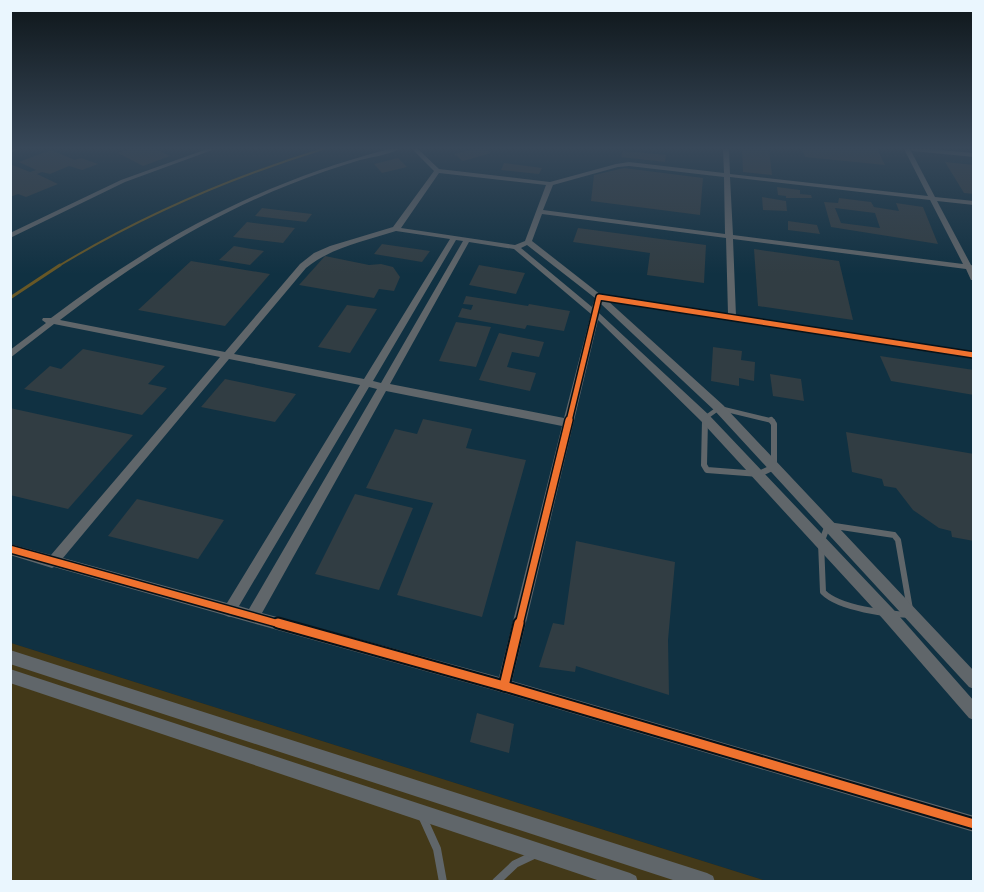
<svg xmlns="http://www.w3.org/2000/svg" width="984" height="892" font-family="'Varela Round',sans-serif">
  <rect width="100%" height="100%" fill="#1a2830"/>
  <polygon fill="#103142" points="11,149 973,149 973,881 766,881 11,643"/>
  <polygon fill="#433919" points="11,643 766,881 11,881"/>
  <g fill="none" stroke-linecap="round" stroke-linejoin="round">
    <path stroke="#685826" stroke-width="2" d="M57 267C141 216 229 178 323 149"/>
    <polyline stroke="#685826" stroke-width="3" points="10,298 60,265"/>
  </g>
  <g fill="#313d43" fill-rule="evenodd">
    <polygon points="129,149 156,149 170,156 143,166 118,153"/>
    <polygon points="474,149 485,149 491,153 463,161 454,154"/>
    <polygon points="742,149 769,149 772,175 743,172"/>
    <polygon points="802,149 877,149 885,165 805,157"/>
    <polygon points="51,150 75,160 81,158 98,164 82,170 69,166 50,174 42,172 37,174 58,184 26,197 18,194 10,197 10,164 30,172 36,170 19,162"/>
    <polygon points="623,151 666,155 665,162 621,157"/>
    <polygon points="398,158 407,167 382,173 374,164"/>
    <polygon points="945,162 974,165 974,194 964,193"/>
    <polygon points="504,163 542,168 539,174 501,170"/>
    <polygon points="624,168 703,178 700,215 591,201 594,175"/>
    <polygon points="777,187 800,190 800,194 811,195 812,198 786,198 786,196 778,195"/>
    <polygon points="762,197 786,201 787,211 763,210"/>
    <path d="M839 198 871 202 874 207 899 211 896 203 923 207 938 244 831 227 824 202 838 203ZM835 208 875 213 880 228 841 223Z"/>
    <polygon points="262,208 312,214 306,222 255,216"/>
    <polygon points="788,221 817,225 820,234 788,230"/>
    <polygon points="247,222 295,228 283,243 233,237"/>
    <polygon points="578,228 706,245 704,283 647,275 650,253 573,242"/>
    <polygon points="382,244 430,251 422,262 374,254"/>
    <polygon points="234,246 264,251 250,265 219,260"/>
    <polygon points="754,249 839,261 853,320 758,306"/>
    <polygon points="325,256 369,265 381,264 393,267 400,277 394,291 379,289 374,298 299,285"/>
    <polygon points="191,261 270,274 225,326 138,310"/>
    <polygon points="479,265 525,273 516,294 469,285"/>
    <polygon points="466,296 528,306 529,304 570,311 564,331 527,325 525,329 458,317 462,308 471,310 473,305 463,304"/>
    <polygon points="347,305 377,309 350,353 318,347"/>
    <polygon points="456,322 491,327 476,367 439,361"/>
    <polygon points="499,333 544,342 539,357 512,352 507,367 536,373 530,391 479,380"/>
    <polygon points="713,347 742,351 741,360 755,362 754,381 739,378 739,386 711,381"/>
    <polygon points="83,349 165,366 148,384 167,388 142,415 24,389 50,366 61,369"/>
    <polygon points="880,356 974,370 974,395 891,381"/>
    <polygon points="770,374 801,379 804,401 773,396"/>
    <polygon points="225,379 296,394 275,422 201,407"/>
    <polygon points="10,408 133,435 68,509 10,495"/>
    <polygon points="423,419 472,429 466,448 526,460 482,617 397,595 433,503 366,488 395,429 417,434"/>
    <polygon points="846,432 974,454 974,541 952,537 951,531 939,528 913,510 896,488 884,486 882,479 852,472"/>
    <polygon points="355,494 413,508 379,590 315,574"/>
    <polygon points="137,499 224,520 198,559 108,536"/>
    <polygon points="576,541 675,562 668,640 669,695 576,666 575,672 539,667 553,623 564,625"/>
    <polygon points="477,713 514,724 509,753 470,742"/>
  </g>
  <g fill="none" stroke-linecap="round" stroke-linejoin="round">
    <polyline stroke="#60666a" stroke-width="4.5" points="705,421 705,418 719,408 773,421"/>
    <g stroke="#60666a" stroke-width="6">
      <polyline points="705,420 704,465 707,470 759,474 774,467 774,424 771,420"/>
      <path d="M828 525 894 535 898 540 911 615C887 614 840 609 823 592L821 543Z"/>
    </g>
    <g stroke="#60666a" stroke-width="8">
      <polyline points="423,818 437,849 443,882"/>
      <polyline points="496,882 515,864 534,855"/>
    </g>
    <g fill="#60666a" fill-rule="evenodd">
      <polygon points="10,149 19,149 10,153"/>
      <polygon points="207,149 215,149 125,182 10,238 10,233 121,180"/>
      <path d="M389 149H399C388 155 372 157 360 160 337 167 313 175 291 184 207 217 131 265 60 320L225 352 300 264 314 253 330 246 393 227 434 171 412 149H418L439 169 550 182 616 164 629 162 724 173 723 149H729L730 174 928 196 904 149H910L935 197 974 201V205L937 201 971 265 974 266V280H971L966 269 733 239 736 316 974 352V358L608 301 723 405 974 671V689L969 687 715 411 601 304 599 313 709 415 893 609 974 701V720L969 718 883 619 701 421 598 320 512 681 974 816V832L504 693 231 617H229L224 615 54 567 52 568 10 555V544L51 555 220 357 54 324 10 358V350L46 323 42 320 43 318H51C155 239 262 182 389 149ZM629 166 724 177 725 234 543 210 553 185 618 167ZM439 173 546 185 525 241 515 245 401 228ZM730 177 930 200 963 264 733 235ZM542 214 726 238 728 314 601 295 532 241ZM396 231 450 239 364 379 234 354 306 268C332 247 365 241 396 231ZM456 240 463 241 381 383 373 381ZM469 242 514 249 591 314 564 418 390 384ZM527 245 595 298 592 307 521 248ZM229 359 360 385 227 603 63 558ZM369 387 377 389 249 609 239 606ZM386 391 562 426 499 677 262 613Z"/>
      <polygon points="910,149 930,149 974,153 974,157 913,151"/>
      <polygon points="10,650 707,873 713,876 715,882 679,882 10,664"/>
      <polygon points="10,669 630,873 636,876 638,882 603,882 10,683"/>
    </g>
    <defs>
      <polyline id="cycleway-far2" points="569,421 599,297 974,355"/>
      <g id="cycleway-far1">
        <polyline points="10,549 283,625"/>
        <polyline points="519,625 569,420"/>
      </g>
      <g id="cycleway">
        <polyline points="278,623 504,686 974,824"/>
        <polyline points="504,686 519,623"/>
      </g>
    </defs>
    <use href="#cycleway-far2" stroke="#071219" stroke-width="8"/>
    <use href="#cycleway-far1" stroke="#071219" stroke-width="10"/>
    <use href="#cycleway" stroke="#071219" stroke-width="13"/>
    <use href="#cycleway-far2" stroke="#ef722f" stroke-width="5"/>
    <use href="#cycleway-far1" stroke="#ef722f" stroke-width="7"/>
    <use href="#cycleway" stroke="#ef722f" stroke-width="9"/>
  </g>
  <linearGradient id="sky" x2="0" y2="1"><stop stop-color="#0e161a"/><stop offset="0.54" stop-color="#384859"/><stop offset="1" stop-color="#384859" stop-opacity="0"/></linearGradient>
  <rect width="984" height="274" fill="url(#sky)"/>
  <rect width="984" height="892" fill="none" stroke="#eaf6fe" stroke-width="24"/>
</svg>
